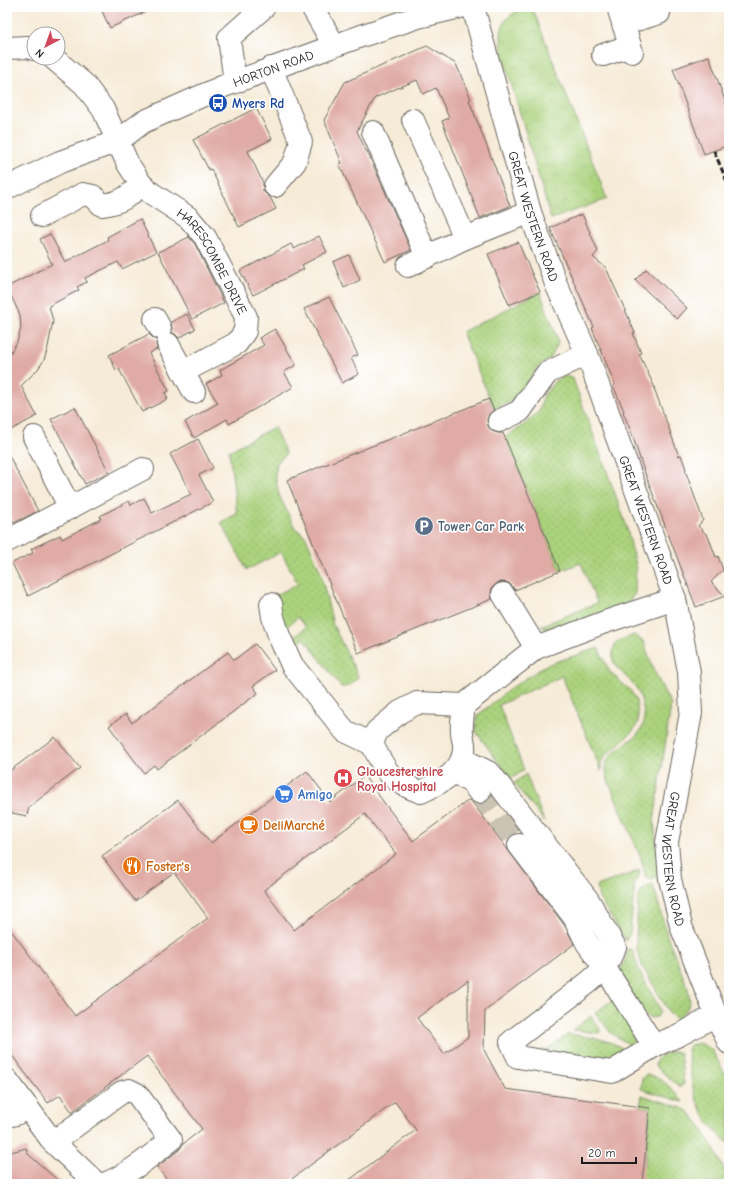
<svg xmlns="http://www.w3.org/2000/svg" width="736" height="1191" font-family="'Comic Neue',sans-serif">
  <defs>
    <pattern id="grass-dots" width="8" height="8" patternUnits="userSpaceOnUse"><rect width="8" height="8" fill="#aad27d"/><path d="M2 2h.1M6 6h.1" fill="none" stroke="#92b46b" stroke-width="1.8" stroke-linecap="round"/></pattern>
    <pattern id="park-crowns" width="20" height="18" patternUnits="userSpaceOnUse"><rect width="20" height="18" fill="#aad27d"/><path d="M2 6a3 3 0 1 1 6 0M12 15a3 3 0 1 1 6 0" fill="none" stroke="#92b46b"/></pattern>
  </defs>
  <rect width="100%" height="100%" fill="#fff"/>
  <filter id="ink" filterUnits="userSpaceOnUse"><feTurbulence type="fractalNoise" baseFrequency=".025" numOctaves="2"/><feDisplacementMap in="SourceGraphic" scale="8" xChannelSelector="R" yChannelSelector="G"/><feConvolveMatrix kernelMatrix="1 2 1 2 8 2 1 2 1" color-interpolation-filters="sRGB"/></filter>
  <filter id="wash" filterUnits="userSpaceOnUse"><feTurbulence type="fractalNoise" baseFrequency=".012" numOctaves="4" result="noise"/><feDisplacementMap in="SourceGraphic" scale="16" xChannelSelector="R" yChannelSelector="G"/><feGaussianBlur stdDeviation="0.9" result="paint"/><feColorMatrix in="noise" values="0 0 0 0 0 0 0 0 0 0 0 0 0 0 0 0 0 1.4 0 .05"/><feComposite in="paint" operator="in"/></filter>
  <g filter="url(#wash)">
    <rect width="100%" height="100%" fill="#f6ebd7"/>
    <g fill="url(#grass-dots)" stroke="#63774c">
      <polygon points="540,292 557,337 558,344 550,359 538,367 517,396 510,402 494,409 462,332"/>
      <polygon points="566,376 573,379 625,521 636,565 635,593 629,602 615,609 549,631 541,626 597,603 581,563 560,571 505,437 525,424 539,411 544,395 555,381"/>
      <path d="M274 427 286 454 277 463 275 475 279 495 295 528 306 537 320 570 333 625 358 676C355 683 348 687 341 687L304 638 293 647V638L306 627 298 617 281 632 272 597 298 584 281 552 247 570 221 522 237 514 229 451Z"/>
      <path d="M634 635 644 642 653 669 671 705 654 822C655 837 662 864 657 877L650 879 646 878 641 858 608 780C607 774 604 768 607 762 615 742 645 742 644 716 643 705 641 694 634 685 620 669 606 665 616 642Z"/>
      <polygon points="598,648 610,672 631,691 636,700 638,715 638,723 632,732 605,756 601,763 601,771 562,676 499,705 524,770 511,779 476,732 476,724 478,715 511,688 546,665"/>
      <polygon points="526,774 544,821 514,783"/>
      <polygon points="640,870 639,876 635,882 630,933 626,941 599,898 597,886"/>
      <polygon points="653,884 667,935 688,989 690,1001 687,1009 678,1019 670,1014 642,966 637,951 636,940 638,897 643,889"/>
      <polygon points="627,949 632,949 640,973 659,1007 660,1012 657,1017 651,1018 646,1016 619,973 626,958"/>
      <polygon points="615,998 634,1035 633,1043 630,1045 611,1033 595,1013"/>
      <polygon points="591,1016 600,1029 600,1032 598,1033 573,1030"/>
      <path d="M568 1034C588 1037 608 1038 625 1050V1054L613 1064 542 1050 548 1049Z"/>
      <path d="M700 1043 712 1050 729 1082V1143C721 1138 717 1133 711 1126 691 1098 692 1081 687 1049L690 1045Z"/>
      <path d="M676 1051 680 1053 684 1084 680 1087 655 1066C655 1055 668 1053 676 1051Z"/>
      <path d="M645 1075C660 1074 674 1091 683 1102L641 1089 642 1079Z"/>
      <path d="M642 1095C655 1100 674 1104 686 1110 697 1115 728 1171 729 1184L635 1183 645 1161 650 1108 640 1107Z"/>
    </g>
    <path fill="url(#park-crowns)" stroke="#63774c" d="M526 7H532L607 199 551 219 502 52C499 26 501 18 526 7Z"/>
    <g id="blocks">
      <g fill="#e0aba5" fill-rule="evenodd">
        <polygon points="100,7 156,7 110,28"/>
        <polygon points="427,46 456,64 471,99 469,100 510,206 480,218 442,121 449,118 436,88 423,94 417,80 388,92 375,98 357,131 366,151 367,151 411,250 385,262 339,164 342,163 324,120 345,82"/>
        <polygon points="709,56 729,112 729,145 704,154 673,69"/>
        <polygon points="256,108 272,139 248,151 263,183 263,191 267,195 270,197 276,209 239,227 211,169 209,170 193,140"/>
        <polygon points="582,214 598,251 593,257 606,268 626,312 635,333 633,333 641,353 639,354 655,388 654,388 679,456 681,455 686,469 685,470 703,520 698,526 708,536 716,557 718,556 723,570 711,582 725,596 696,607 643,468 632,434 623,412 624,411 613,386 615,385 592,328 594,327 550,228"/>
        <polygon points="140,219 156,252 122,269 118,262 85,278 87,282 77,287 79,290 49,306 53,321 48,347 44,360 38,369 21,386 37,416 7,432 7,358 17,342 21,328 20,315 7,287 52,264 40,239 50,234 65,262 108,240 107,237"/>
        <polygon points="319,236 327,252 302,265 304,269 253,295 240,271 291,244 294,249"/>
        <polygon points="189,237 195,244 224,303 192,319 158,252"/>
        <polygon points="518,242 540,292 509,305 488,254"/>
        <polygon points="349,255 360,280 344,288 333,262"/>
        <polygon points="646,269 687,308 677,319 635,280"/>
        <polygon points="329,297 358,355 351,358 359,374 342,383 304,309"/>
        <polygon points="187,314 195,329 179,338 175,334 171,332 172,328 171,322"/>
        <polygon points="275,329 296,365 284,372 293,387 229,424 227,419 194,438 185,422 218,403 206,384 222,375 220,370 264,345 259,338"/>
        <polygon points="149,334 153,338 157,340 156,344 157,349 149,353 169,391 165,393 168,399 142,412 119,369 116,370 109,355"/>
        <polygon points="489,399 494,410 489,414 487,420 488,426 492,431 498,433 503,433 560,571 515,590 509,583 502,582 497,583 492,588 491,594 492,599 358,653 287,480"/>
        <polygon points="75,407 109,472 85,484 51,419"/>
        <polygon points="198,439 213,468 199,475 213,502 28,596 12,563 33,553 31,549 60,535 62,539 101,519 100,516 129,501 131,505 144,498 152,513 191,494 170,454"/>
        <polygon points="7,452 38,511 14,523 7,510"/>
        <polygon points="255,644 275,670 253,686 258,693 157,769 154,765 144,773 109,726 126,714 132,723 228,652 234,660"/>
        <polygon points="55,737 80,768 29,807 27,816 7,812 7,773"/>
        <path d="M307 771 330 802 364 776 413 841 469 800 472 802 565 926 574 944 485 1011 484 1050 505 1089 650 1108 642 1184H344L416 1130 395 1102 285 1184H170L157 1167 179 1150 183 1144 202 1129 147 1056 72 1112 60 1095 48 1103 7 1049V925L75 1016 208 918 174 872 135 901 102 856 178 800 211 843ZM365 814 396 854 294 930 264 890ZM468 980V1037L444 1054 417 1018Z"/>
        <polygon points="26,1148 28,1154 62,1184 7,1184 7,1153"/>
      </g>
    </g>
  </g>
  <g filter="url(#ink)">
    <use href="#blocks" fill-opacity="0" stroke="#68645d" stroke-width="1"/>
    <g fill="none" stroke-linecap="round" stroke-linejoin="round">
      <polyline stroke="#cac2b2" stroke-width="22" stroke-dasharray="22 11" stroke-linecap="butt" points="479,792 519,845"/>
      <defs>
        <g id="minor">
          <polyline points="312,7 334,45"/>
          <path id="s1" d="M473 7 530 212 556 284 587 354 675 599 689 672 691 713 667 842 670 879 681 926 716 1015 729 1043"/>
          <polyline points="618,7 632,52"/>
          <polyline points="623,24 659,13"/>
          <polyline points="7,48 28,47 34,49"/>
          <polyline points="603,55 630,46"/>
          <path id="s2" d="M53 58 84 84 103 109 128 164 141 184 151 193 189 218 205 237 246 317 245 331 237 343 183 372"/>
          <polyline points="271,68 301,142 295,162 275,186"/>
          <polyline points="235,82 229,38 264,7"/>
          <polyline points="413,120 465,238"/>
          <polyline points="373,132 427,257"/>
          <path id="s3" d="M7 188 60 162 118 141 143 122 224 86 364 35 418 17 460 7"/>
          <path d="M42 216 83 194 93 196 102 205C120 203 129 197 141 184"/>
          <polyline points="408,266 465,238 530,212"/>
          <polyline points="155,319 160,328"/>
          <polyline points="168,344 194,392"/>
          <polyline points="499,421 520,411 547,373 587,354"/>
          <polyline points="34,437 70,508"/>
          <polyline points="7,541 143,469"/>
          <polyline points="503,594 536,648"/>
          <polyline points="271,604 273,617 279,636 292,665 345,731 372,744"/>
          <path d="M417 703 464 705C463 715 461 723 462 733 462 737 464 741 464 745 466 771 440 783 421 792 391 782 386 772 372 744L377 731 400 712Z"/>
          <polyline points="464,705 536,648 605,622 675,599"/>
          <polyline points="462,759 490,773 588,900 615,947 605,968 589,982 511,1042 518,1057 612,1072 654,1046 679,1035 716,1015"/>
          <polyline points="455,772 472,783 479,792"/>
          <polyline points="519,845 574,917 587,943 605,968 654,1046"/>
          <polyline points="7,1080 53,1142 97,1184"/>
          <polyline points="7,1116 16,1114 27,1107"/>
          <path d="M53 1142 122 1092 129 1090 137 1094 171 1140C149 1157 130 1174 104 1184"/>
        </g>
      </defs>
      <use href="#minor" stroke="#68645d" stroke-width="24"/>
      <use href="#minor" stroke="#fff" stroke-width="22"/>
      <g stroke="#1c1c1c" stroke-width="3" stroke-dasharray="6 3" stroke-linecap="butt">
        <polyline points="727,146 729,151"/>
        <polyline points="714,151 729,186"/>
      </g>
    </g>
  </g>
  <defs>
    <symbol id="bus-disc" viewBox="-11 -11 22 22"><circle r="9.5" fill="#1a4fb4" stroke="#fff"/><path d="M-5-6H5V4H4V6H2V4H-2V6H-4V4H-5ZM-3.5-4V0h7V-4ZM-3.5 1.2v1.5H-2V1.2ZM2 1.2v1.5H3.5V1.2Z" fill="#fff"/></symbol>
    <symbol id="parking-disc" viewBox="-11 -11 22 22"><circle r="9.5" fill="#5c6f8a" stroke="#fff"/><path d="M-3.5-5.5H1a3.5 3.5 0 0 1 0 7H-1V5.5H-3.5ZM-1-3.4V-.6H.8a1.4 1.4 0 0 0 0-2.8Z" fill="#fff"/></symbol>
    <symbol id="hospital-disc" viewBox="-11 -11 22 22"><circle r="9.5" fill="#e0444e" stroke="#fff"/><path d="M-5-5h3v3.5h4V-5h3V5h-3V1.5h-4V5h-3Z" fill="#fff"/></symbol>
    <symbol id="supermarket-disc" viewBox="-11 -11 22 22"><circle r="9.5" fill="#3f7fe0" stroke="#fff"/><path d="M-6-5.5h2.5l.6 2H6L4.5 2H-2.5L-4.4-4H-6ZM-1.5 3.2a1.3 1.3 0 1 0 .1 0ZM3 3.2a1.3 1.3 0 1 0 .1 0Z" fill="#fff"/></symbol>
    <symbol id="cafe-disc" viewBox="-11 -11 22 22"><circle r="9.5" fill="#e8710a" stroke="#fff"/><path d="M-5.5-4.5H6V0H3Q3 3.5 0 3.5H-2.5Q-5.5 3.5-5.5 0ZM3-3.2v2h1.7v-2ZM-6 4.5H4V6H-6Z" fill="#fff"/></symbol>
    <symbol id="restaurant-disc" viewBox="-11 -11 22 22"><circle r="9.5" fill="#e8710a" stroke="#fff"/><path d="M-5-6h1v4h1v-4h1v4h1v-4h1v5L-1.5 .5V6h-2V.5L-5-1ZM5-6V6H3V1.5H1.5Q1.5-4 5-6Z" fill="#fff"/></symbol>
  </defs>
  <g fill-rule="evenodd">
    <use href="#bus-disc" x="207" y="92" width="22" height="22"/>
    <use href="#parking-disc" x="413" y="515" width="22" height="22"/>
    <use href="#hospital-disc" x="332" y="767" width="22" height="22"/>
    <use href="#supermarket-disc" x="273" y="783" width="22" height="22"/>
    <use href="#cafe-disc" x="238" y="814" width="22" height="22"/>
    <use href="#restaurant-disc" x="121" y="855" width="22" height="22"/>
  </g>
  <g text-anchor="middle" stroke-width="3.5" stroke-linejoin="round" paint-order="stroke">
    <g font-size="13" fill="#1c1c1c" stroke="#fff">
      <text dy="5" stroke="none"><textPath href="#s3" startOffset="293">HORTON ROAD</textPath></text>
      <text dy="5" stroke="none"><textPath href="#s1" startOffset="218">GREAT WESTERN ROAD</textPath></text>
      <text dy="5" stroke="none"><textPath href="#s2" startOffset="264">HARESCOMBE DRIVE</textPath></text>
      <text dy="5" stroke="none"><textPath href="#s1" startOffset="542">GREAT WESTERN ROAD</textPath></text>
      <text dy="5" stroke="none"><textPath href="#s1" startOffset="890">GREAT WESTERN ROAD</textPath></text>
    </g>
    <g font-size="13" font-weight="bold" fill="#164399" stroke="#fff" text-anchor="start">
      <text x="232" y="108">Myers Rd</text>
    </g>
    <g font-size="13" font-weight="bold" fill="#4e5e75" stroke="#fff" text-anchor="start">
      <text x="438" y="531">Tower Car Park</text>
    </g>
    <g font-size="13" font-weight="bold" fill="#be3a42" stroke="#fff" text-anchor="start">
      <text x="357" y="776">Gloucestershire<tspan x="357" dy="15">Royal Hospital</tspan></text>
    </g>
    <g font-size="13" font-weight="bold" fill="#366cbe" stroke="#fff" text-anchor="start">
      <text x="298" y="799">Amigo</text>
    </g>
    <g font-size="13" font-weight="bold" fill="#c56008" stroke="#fff" text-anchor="start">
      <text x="263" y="830">DeliMarché</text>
      <text x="146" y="871">Foster's</text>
    </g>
  </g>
  <rect width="736" height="1191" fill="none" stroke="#fff" stroke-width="24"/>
  <g transform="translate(46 46) rotate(221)"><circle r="19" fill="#ffffff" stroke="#a4a4a4"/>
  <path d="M0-3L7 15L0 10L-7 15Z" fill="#d1495b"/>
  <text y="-6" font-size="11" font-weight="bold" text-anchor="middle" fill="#1c1c1c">N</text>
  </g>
  <path d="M582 1157v6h54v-6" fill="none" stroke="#1c1c1c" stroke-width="2"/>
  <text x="588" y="1157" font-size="12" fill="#1c1c1c" stroke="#ffffff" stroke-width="3" paint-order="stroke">20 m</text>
</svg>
